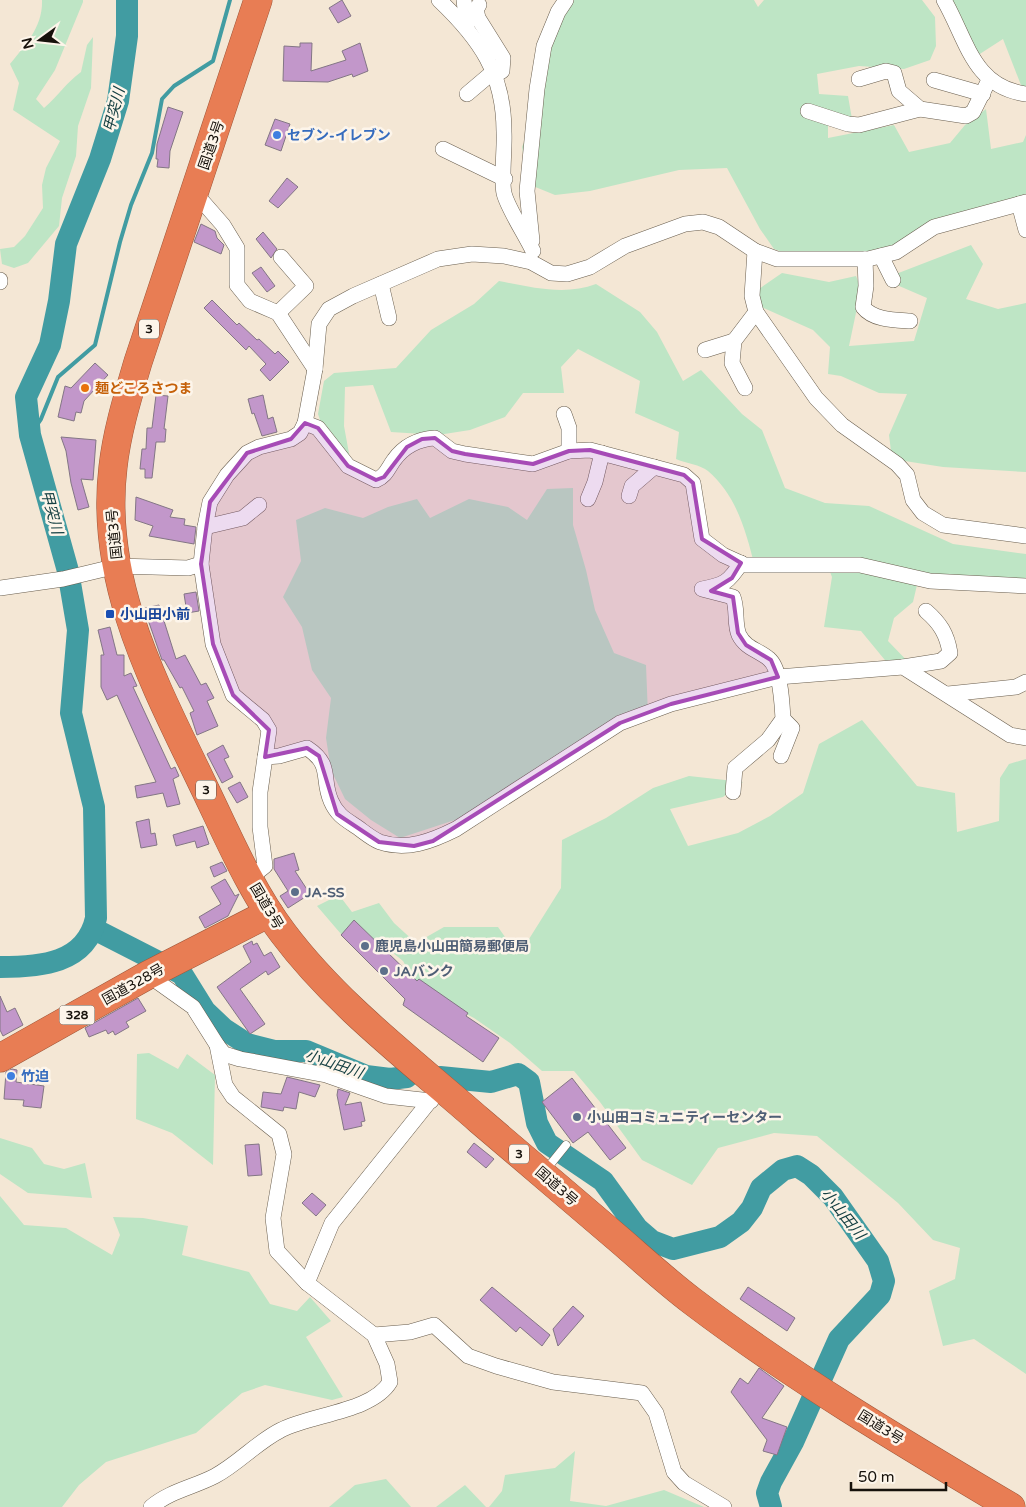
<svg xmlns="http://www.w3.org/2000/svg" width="1026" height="1507" font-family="'Varela Round','Noto Sans JP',sans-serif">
  <rect width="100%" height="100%" fill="#f4e7d5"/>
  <g fill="#bee5c5">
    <path d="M42 0H83V2L55 70 36 99 44 108C58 96 67 82 81 72L87 45 93 37 91 88 78 126 76 156 62 198 59 226 28 263 14 268 2 264 0 249 14 247 25 236 43 208 42 185 46 168 60 141 13 110 19 83 10 64C25 45 43 27 42 0Z"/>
    <polygon points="574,0 754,0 758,7 764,0 922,0 935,17 936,46 930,60 904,69 859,66 817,74 819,94 848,96 852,119 828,125 828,138 894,125 909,152 950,143 965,125 986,109 991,149 1023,142 1026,135 1026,196 881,253 800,258 774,249 760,229 727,168 679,170 590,191 555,195 528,184 522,147 534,120 547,32"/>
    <polygon points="948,0 1026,0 1026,98 1003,39 972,59"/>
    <polygon points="971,245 983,264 966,299 998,309 1026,303 1026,472 943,467 892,459 889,435 907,394 879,393 841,376 828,374 830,347 813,330 759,306 756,291 782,273 829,282 856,276 861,289 849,346 914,341 927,298 883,279"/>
    <path d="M499 281C531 287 565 296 596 284L640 312 657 332 683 381 701 370 742 414 762 430 785 488 825 503 869 506 953 544 1026 554V588L917 585 913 602 894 618 888 641 914 668 889 665 861 631 824 627 832 577 827 564 755 567C746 532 737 496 708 471 701 465 685 463 676 459L679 432 635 413 640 381 578 349 561 367 564 393H523L505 417 470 430 438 435 391 432 373 385 345 387 344 426 350 459 325 435 318 414 324 381 334 373 396 368 431 330 474 304Z"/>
    <polygon points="573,488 573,525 586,570 595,610 614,653 646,665 648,715 497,799 458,819 400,838 371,820 345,799 331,770 326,738 331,698 312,670 302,627 283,597 301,561 296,520 325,508 363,518 388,507 417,499 430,518 469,499 508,507 527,520 547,489"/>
    <polygon points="862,720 917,786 955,793 957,832 999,821 1000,778 1009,764 1026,759 1026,1374 974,1339 943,1346 929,1291 955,1279 960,1248 933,1240 898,1203 817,1136 774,1133 718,1148 692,1185 642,1160 600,1102 574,1071 542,1071 510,1043 474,1018 419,990 403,961 377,940 341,934 317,906 339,895 352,912 379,903 394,923 416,943 444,927 498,927 517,954 529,939 561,888 562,840 606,818 653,788 689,776 743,782 723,797 670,809 688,846 738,833 770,816 803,793 819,744"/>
    <polygon points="149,1053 178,1069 187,1054 215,1075 213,1165 172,1133 136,1119 137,1054"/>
    <polygon points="0,1138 32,1148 44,1164 64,1169 85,1163 92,1198 28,1193 0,1174"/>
    <polygon points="0,1196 24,1225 66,1228 112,1255 120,1235 113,1217 143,1218 188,1226 182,1255 249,1272 270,1304 297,1311 310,1297 331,1321 306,1337 343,1397 332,1400 265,1385 242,1393 196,1433 106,1462 79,1485 62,1507 0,1507"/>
    <polygon points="575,1451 570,1501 606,1506 664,1490 704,1507 489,1507 502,1491 505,1475 555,1468"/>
    <polygon points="386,1479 411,1507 329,1507 355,1485"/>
    <polygon points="465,1485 486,1507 436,1507"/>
  </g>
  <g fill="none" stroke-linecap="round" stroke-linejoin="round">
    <polyline stroke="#419ca2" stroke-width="4" points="30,435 41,419 58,377 95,345 120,242 131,205 152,153 162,99 174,86 213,61 230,0"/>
    <g stroke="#419ca2" stroke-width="22">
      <polyline points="94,929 182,974 205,1011 224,1029 247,1044 274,1051 306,1051 366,1076 390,1079 407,1077"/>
      <path d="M0 967C40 967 86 964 96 918L94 807 71 713 78 630 68 571 30 435 26 397 50 345 59 301 66 244 100 159 118 101 127 36V0"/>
      <polyline points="440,1077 491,1082 518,1074 529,1082 537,1123 547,1143 603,1181 637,1228 652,1241 673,1249 720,1237 741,1222 752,1208 761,1188 783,1170 797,1166 811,1175 833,1197 878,1261 884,1281 880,1295 839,1339 793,1442 771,1482 767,1493 771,1507"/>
    </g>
  </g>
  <g fill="#c297ca" stroke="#837685">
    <polygon points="342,0 351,16 338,23 329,8"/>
    <polygon points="300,43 312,43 311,71 346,60 342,51 360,43 368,71 353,77 352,74 328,82 283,81 284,46 300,47"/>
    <polygon points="168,107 183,112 170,151 169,168 157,167 158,159 156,159 157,144"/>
    <polygon points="275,119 290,124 281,151 265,145"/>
    <polygon points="287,178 298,187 278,208 269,201"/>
    <polygon points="201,224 215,231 217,238 224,245 221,254 194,242"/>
    <polygon points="263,232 277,249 271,258 256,239"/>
    <polygon points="261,267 275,286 267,292 252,273"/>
    <polygon points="212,300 237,325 239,323 257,340 259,339 275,354 278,351 289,362 270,381 260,370 266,364 249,346 246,350 204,308"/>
    <polygon points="95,363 108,375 84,401 81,413 76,412 74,421 58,417 65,386 71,388"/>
    <polygon points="156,395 168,396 164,429 166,429 165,442 156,442 152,478 145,478 145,469 140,469 142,449 146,449 147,428 152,428"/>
    <polygon points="263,395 268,419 273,417 277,432 262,436 254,413 252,414 248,399"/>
    <polygon points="61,437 96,440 93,480 81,479 89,507 78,510 71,483 66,451"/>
    <polygon points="136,497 173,510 170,517 185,519 184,525 196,527 194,544 149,536 153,526 135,520"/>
    <polygon points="196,592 199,611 187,613 184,594"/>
    <polygon points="159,605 176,659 185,655 201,685 206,683 214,698 207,701 218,726 197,735 190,713 194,711 182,687 180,688 164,660 162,660 146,614 145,608"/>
    <polygon points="110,627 117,655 124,655 124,676 131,673 137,686 133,687 171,769 175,767 179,776 173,779 180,804 167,807 163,793 137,798 135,786 156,782 117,695 107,700 101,687 101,655 104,655 98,630"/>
    <polygon points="223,745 229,757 224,759 233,777 222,783 207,754"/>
    <polygon points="240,782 248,797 237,803 228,788"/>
    <polygon points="149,819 151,834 155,833 157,845 141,848 136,822"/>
    <polygon points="203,826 209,844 197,848 195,841 176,846 173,835"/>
    <polygon points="294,853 299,870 295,871 310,894 288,908 280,896 288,891 274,869 274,859"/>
    <polygon points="222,862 227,871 214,877 210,867"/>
    <polygon points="225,879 235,896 239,894 228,916 205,928 199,917 221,904 211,887"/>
    <polygon points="354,920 417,981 419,979 468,1013 466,1016 499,1038 483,1062 403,1005 405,999 341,935"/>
    <polygon points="252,941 253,945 257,943 264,956 271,952 280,967 268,975 266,971 240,989 265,1024 250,1034 217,987 251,962 243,946"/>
    <polygon points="0,996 7,1012 15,1008 23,1025 3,1036 0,1030"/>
    <polygon points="138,998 146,1011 126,1022 129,1027 115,1035 113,1031 108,1034 106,1030 89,1037 85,1028"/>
    <polygon points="12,1069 17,1070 16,1082 44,1086 41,1108 23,1106 24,1100 4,1099 6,1072"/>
    <polygon points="287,1077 320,1085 315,1097 299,1092 296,1109 284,1107 283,1111 261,1107 263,1092 281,1094"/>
    <polygon points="572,1078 626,1148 610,1160 588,1132 573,1143 542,1102"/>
    <polygon points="338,1089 350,1093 345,1105 361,1102 365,1121 361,1122 362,1126 344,1130 337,1095"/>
    <polygon points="474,1143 494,1159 486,1168 467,1152"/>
    <polygon points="259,1144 262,1175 248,1176 245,1145"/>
    <polygon points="312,1193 326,1205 316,1216 302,1203"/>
    <polygon points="492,1287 550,1335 542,1346 520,1327 516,1332 480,1300"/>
    <polygon points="748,1287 795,1318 787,1331 740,1299"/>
    <polygon points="573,1306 584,1316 558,1346 553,1329"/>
    <polygon points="759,1368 784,1386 762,1418 787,1427 777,1455 763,1451 767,1440 731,1392 740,1378 748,1384"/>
  </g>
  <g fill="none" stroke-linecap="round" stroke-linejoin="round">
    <defs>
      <polyline id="lane" points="545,1171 566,1145"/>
      <g id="street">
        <path d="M439 0C480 39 504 73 504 132 505 147 501 180 504 193 507 207 526 236 533 251"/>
        <polyline points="464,0 467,27"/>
        <path d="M944 0C967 40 973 87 1026 94"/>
        <polyline points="479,5 476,9 478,18 503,58 502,71 495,75"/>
        <polyline points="859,79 886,71 894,73 899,91 920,109 966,116 973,112 989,80"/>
        <polyline points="934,80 983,94"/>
        <polyline points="467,94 493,72"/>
        <polyline points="808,111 848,124 859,125 920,109"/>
        <polyline points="443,149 505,179"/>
        <polyline points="195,193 223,225 237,248 237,285 250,301 278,313 315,369"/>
        <polyline points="1019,204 1026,230"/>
        <polyline points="532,241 527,191 537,89 544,46 558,12 566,0"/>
        <polyline points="755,251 752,296 756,312 816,398 842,425 897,464 907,475 913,500 923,513 943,525 1026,536"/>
        <polyline points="881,256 893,280"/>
        <path d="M865 259 866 286 863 307C873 320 894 320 910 321"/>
        <polyline points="0,280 0,282"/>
        <polyline points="381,284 389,318"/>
        <polyline points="278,313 306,286 281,257"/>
        <polyline points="705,350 734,341"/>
        <polyline points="745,388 732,363 734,341 756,312"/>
        <polyline points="564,414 569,428 569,451"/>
        <path d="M305 423 318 428 348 466 376 480C386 476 388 468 394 460 404 446 419 439 435 438L452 451 465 454 533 464 569 451 590 450 684 475 693 483 702 539 723 555 745 565H860L930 581 1026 586"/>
        <polyline points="629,496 632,486 654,467"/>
        <polyline points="588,499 595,482 602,453"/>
        <polyline points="205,527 243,518 259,505"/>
        <polyline points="0,588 63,579 117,566 188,568 201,564"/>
        <path d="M903 667 941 661 950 653C947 634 940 623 926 611"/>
        <polyline points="948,694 1016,687 1026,682"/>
        <polyline points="781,756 792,728 783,719"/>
        <path d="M265 757 279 756 307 748C333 765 321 778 331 801 337 815 345 819 357 827 364 832 372 839 380 842 407 851 432 841 456 829L620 723 671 704 778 677 903 667 1010 735 1026 738"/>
        <path d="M733 792 735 768 768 740 783 719C782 704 781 669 769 659 759 650 746 649 739 635 734 624 738 609 733 597L702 589C724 585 729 582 741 563"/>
        <polyline points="250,878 265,866 260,827 260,792 269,730 263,720 233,695 213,644 201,564 205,527 210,502 227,475 247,453 259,447 291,439 300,433 305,423 315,369 319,324 329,309 353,296 438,259 472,254 504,256 531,262 551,273 567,274 590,267 625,246 685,224 703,222 719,227 755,251 777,259 868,259 896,252 934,227 1026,202"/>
        <path d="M148 975 193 1007 217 1045 225 1085 233 1097 279 1134 284 1154 273 1218 277 1251 307 1283 374 1335 387 1364 390 1382C372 1412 311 1414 281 1430 257 1442 239 1463 215 1476 194 1487 170 1491 151 1507"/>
        <polyline points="217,1045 224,1054 240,1059 326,1075 386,1096 431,1101"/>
        <polyline points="307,1283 332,1223 441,1087"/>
        <polyline points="374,1335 410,1332 434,1325 468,1356 496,1366 553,1382 642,1393 656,1413 674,1472 684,1483 724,1507"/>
      </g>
      <g id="highway">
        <path d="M258 0 138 362C128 396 117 431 113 467 99 582 154 683 202 783 226 832 250 890 283 933 337 1005 412 1061 479 1120 526 1160 574 1201 621 1241 644 1261 667 1282 692 1301 792 1377 903 1443 1011 1507"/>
        <polyline points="0,1058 148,975 269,913"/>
      </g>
    </defs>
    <use href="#lane" stroke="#695e4e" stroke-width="9"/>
    <use href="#street" stroke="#695e4e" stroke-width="16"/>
    <use href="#highway" stroke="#9e573a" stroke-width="29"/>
    <use href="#lane" stroke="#fff" stroke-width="8"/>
    <use href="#street" stroke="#fff" stroke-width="15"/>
    <use href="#highway" stroke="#e87d54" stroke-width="28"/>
  </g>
  <path fill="#a64bb6" fill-opacity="0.2" stroke="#a64bb6" stroke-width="4" stroke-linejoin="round" d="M305 423 318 428 348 466 376 480 384 477 407 447 422 439 435 438 452 451 465 454 533 464 569 451 590 450 684 475 693 483 702 539 741 563 732 578 711 591 733 597 738 633 746 645 771 660 778 677 671 704 620 723 433 841 414 846 379 842 337 814 319 756 307 748 265 757 269 730 233 695 213 644 201 564 210 502 247 453 291 439Z"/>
  <g fill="#3f7fe0" stroke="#fdf5ea" stroke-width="2">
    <circle cx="277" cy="135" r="5"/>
    <circle cx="11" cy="1076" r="5"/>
  </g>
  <circle fill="#e8710a" stroke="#fdf5ea" stroke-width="2" cx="85" cy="388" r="5"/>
  <rect fill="#1a4fb4" stroke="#fdf5ea" stroke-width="2" x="105" y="609" width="10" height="10" rx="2.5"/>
  <g fill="#5c6f8a" stroke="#fdf5ea" stroke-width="2">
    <circle cx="295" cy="892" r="5"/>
    <circle cx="365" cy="946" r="5"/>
    <circle cx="384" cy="971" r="5"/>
    <circle cx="577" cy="1117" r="5"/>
  </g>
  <g text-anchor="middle" stroke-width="5" stroke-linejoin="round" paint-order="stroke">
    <g fill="#fdf5ea" stroke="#5b554e" stroke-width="1">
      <rect x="139" y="319.5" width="20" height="19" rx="4"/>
      <rect x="196" y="780.5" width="20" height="19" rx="4"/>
      <rect x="59.5" y="1005.5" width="35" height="19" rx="4"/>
      <rect x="509" y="1144.5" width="20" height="19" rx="4"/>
    </g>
    <g font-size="12" font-weight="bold" fill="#16110b">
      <text x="149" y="333">3</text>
      <text x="206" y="794">3</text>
      <text x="77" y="1019">328</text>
      <text x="519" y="1158">3</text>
    </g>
    <g font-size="14" font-weight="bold" fill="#366cbe" stroke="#fdf5ea" text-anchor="start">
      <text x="287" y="140">セブン-イレブン</text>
      <text x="21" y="1081">竹迫</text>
    </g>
    <g font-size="14" fill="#16110b" stroke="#fdf5ea">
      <text transform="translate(211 145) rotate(-71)" y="5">国道3号</text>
      <text transform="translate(114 534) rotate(-96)" y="5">国道3号</text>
      <text transform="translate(267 906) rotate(59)" y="5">国道3号</text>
      <text transform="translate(133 984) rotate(-29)" y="5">国道328号</text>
      <text transform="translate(557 1186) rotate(41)" y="5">国道3号</text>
      <text transform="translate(881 1427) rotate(32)" y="5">国道3号</text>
    </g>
    <g font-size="14" font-weight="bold" fill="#c56008" stroke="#fdf5ea" text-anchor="start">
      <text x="95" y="393">麺どころさつま</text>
    </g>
    <g font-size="14" font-weight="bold" fill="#164399" stroke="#fdf5ea" text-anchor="start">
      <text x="120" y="619">小山田小前</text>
    </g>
    <g font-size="14" font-weight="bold" fill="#4e5e75" stroke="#fdf5ea" text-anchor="start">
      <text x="305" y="897">JA-SS</text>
      <text x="375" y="951">鹿児島小山田簡易郵便局</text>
      <text x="394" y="976">JAバンク</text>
      <text x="587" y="1122">小山田コミュニティーセンター</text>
    </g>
    <g font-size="15" font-style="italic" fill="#164043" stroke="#fdf5ea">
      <text transform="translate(114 110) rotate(-76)" y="5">甲突川</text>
      <text transform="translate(52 512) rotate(75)" y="5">甲突川</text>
      <text transform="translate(334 1064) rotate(19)" y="5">小山田川</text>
      <text transform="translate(843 1214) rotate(51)" y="5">小山田川</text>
    </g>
  </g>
  <g transform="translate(40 40) rotate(255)" stroke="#fdf5ea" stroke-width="4" paint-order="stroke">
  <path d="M0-4L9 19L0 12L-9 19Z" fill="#16110b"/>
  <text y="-8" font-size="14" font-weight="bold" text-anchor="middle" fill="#16110b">N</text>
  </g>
  <path d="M851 1482v8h95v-8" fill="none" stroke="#16110b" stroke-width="2.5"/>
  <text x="858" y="1482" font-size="15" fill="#16110b" stroke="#fdf5ea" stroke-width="4" paint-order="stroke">50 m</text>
</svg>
